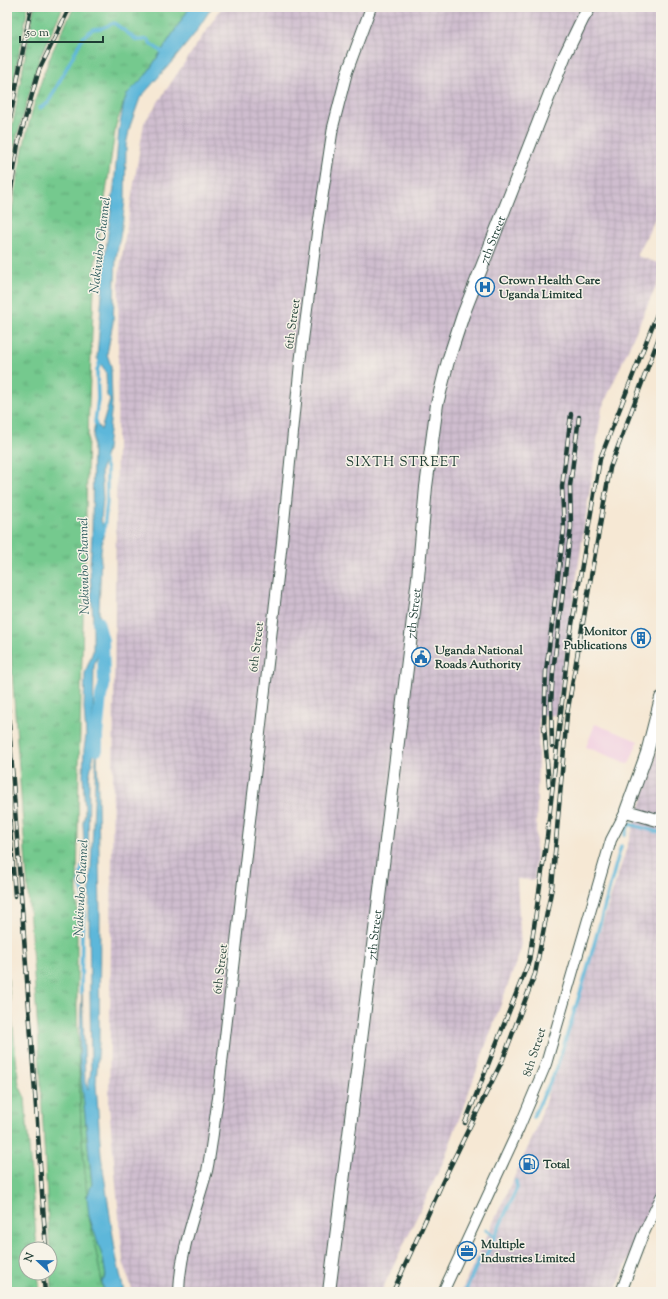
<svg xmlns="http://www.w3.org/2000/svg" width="668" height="1299" font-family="'Sorts Mill Goudy',serif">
  <defs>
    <pattern id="industrial-grid" width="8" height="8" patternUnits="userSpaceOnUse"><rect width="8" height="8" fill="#cfbdcf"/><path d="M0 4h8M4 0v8" fill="none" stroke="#b1a3b2"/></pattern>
    <pattern id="grass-tufts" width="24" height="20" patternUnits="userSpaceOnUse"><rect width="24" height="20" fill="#74c98e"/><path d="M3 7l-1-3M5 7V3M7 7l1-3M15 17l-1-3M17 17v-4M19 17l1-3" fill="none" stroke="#5fa475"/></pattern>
    <pattern id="wetland-marsh" width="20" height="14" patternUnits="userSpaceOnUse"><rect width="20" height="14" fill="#74c98e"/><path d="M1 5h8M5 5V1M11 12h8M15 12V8" fill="none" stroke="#5fa475"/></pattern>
  </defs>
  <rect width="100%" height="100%" fill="#f7f3e8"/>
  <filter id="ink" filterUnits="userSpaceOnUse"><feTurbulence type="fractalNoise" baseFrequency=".025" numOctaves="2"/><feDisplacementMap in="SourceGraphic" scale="8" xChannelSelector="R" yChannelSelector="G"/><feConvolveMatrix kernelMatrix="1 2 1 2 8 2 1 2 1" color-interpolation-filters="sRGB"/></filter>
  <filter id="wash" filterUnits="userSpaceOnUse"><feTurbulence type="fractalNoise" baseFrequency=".012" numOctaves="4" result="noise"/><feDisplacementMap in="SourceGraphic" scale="16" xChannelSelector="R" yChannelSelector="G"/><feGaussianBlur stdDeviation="0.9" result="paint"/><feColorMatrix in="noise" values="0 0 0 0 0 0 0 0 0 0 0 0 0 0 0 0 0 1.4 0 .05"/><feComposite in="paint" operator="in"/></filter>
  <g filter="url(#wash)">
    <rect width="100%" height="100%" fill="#f6e8d4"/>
    <polygon fill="#f2cfe1" points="595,724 638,741 629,764 586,747"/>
    <g fill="url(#industrial-grid)">
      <polygon points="222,7 661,7 661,207 637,256 661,264 661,275 602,408 556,715 539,716 535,880 517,879 521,949 444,1160 381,1292 133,1292 123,1261 109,1106 119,274 144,123"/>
      <polygon points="661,741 661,1185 658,1188 615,1292 461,1292 536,1130"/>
    </g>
    <g fill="url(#grass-tufts)" stroke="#4a8361">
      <polygon points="7,7 28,7 7,117"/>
      <polygon points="34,7 63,7 39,60 15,144 7,192 7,156"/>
      <path d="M74 7H190L146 75 127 94 116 125 95 266 89 401 79 766 77 888V1009L81 1129 90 1220 104 1292H52L38 1032 7 601V247C15 186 25 124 47 65 54 45 65 26 74 7Z"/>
      <polygon points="7,971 19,1085 25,1098 37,1249 26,1249 26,1273 38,1273 40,1292 7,1292"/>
    </g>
    <g fill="url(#wetland-marsh)" stroke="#4a8361">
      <polygon points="79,1056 92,1184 87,1197 81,1129"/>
      <polygon points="89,1216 103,1258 106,1276 102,1282"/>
    </g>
    <polygon fill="#5db7da" stroke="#3e7a87" points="190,7 212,7 193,36 176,57 140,98 130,126 126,145 125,201 122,226 116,258 113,322 107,354 111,366 112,403 107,450 101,471 103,499 101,520 104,530 101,550 99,614 103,630 100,649 94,666 93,729 97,735 100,917 99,1042 96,1083 101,1155 116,1256 124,1292 104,1292 102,1282 106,1276 103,1258 89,1216 87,1197 92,1184 79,1056 82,989 85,1082 88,1089 91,1070 89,911 97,739 89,777 88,857 82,871 84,841 83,823 85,814 83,775 84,749 86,736 84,708 85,673 93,651 93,622 90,567 92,537 93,437 95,422 101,430 110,400 107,396 106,372 97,358 105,256 114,188 119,129 124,102 127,94 146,75"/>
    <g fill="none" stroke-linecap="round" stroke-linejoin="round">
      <g stroke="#5db7da" stroke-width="3.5">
        <polyline points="7,17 10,15 11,7"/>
        <polyline points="40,108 48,103 83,37 93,29 102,28 114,23 137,40 143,40 147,39 152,45 164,53"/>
        <polyline points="96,425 95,422 98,399 97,371 101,358"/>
        <polyline points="103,533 104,530 107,502 107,470 103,458"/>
        <polyline points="625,835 629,824 661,833"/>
        <polyline points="81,993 82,930 84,916 82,906 84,896 80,882 82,867"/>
        <polyline points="533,1117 556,1070 586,974 621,846"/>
        <polyline points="486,1230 495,1236"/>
        <polyline points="465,1292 480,1258 486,1256 517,1188 516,1181"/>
      </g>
      <polyline stroke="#5db7da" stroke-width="12" points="97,750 97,735 101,696 104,686 103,641 98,622"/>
    </g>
  </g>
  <g filter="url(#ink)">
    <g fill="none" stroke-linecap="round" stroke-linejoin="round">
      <defs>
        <g id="minor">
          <path d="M179 1292C180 1250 196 1211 207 1171 212 1147 214 1122 218 1098L282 542 300 363 317 233 333 127 347 72 371 7"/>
          <polyline points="443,1292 519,1128 546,1064 611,840 626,811"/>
          <polyline points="621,1292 642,1237 661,1197"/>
        </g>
        <g id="tertiary">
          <polyline points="661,698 647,753 626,811 661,821"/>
          <path id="s1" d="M329 1292 376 922 418 578 426 487 437 404 448 361 463 315 565 55 583 18 590 7"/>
        </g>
      </defs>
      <use href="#minor" stroke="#3f574c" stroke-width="12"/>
      <use href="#tertiary" stroke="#3f574c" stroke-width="14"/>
      <use href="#minor" stroke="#fff" stroke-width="10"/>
      <use href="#tertiary" stroke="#fff" stroke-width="12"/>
      <defs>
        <g id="rail">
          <polyline points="7,135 31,7"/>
          <polyline points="7,216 18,144 39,70 70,7"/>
          <polyline points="7,696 46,1249"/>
          <polyline points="552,746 551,703 553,672 571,527 570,486 579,417"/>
          <polyline points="7,786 15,896"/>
          <polyline points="549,786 544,725 546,671 564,529 562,487 571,414"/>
          <polyline points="465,1123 529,961 547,837 568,648 600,459 661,304"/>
          <polyline points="43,1273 45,1292"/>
          <polyline points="393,1292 444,1179 503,1059 535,974 552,887 567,714 610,468 661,332"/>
        </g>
      </defs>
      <use href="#rail" stroke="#1f3d34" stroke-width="4.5"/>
      <use href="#rail" stroke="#f7f3e8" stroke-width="3" stroke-dasharray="9" stroke-linecap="butt"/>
    </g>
  </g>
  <defs>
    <symbol id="hospital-ring" viewBox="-11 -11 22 22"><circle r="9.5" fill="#f7f3e8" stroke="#1f6fb2" stroke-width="1.5"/><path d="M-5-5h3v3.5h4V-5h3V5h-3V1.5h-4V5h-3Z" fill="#1f6fb2"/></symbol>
    <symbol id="building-ring" viewBox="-11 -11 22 22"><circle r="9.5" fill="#f7f3e8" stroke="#1f6fb2" stroke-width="1.5"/><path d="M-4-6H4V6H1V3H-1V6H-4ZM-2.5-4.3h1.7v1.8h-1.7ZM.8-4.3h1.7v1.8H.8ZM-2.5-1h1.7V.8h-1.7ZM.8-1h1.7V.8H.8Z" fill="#1f6fb2"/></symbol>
    <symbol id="civic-ring" viewBox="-11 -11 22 22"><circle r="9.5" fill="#f7f3e8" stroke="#1f6fb2" stroke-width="1.5"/><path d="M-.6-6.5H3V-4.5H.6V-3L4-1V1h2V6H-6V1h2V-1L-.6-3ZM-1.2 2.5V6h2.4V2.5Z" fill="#1f6fb2"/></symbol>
    <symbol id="fuel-ring" viewBox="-11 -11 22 22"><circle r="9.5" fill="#f7f3e8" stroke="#1f6fb2" stroke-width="1.5"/><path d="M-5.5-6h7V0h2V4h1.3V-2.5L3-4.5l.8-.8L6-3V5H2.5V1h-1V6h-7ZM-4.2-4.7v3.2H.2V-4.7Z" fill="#1f6fb2"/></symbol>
    <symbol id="office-ring" viewBox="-11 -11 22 22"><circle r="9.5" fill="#f7f3e8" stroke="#1f6fb2" stroke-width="1.5"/><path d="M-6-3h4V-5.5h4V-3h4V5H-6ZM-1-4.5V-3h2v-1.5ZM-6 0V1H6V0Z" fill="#1f6fb2"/></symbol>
  </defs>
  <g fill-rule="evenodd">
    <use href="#hospital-ring" x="474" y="276" width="22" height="22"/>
    <use href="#building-ring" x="630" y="627" width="22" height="22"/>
    <use href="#civic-ring" x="410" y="646" width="22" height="22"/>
    <use href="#fuel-ring" x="518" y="1153" width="22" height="22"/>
    <use href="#office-ring" x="456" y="1240" width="22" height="22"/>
  </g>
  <g text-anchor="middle" stroke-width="3" stroke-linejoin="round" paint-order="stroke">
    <g font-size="12" fill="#1f3d34" stroke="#f7f3e8">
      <text dy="4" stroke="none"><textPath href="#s1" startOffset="1068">7th Street</textPath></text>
      <text transform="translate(292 324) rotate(-82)" y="4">6th Street</text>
      <text dy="4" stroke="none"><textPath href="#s1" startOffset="684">7th Street</textPath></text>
      <text transform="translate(256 647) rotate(-83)" y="4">6th Street</text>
      <text dy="4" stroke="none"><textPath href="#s1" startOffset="360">7th Street</textPath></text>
      <text transform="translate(220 969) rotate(-83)" y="4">6th Street</text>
      <text transform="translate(534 1052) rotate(-72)" y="4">8th Street</text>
    </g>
    <g font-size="12" font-weight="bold" fill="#1f3d34" stroke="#f7f3e8" text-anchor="start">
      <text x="499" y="284">Crown Health Care<tspan x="499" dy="14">Uganda Limited</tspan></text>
      <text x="627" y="635" text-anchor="end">Monitor<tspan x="627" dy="14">Publications</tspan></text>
      <text x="435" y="654">Uganda National<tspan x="435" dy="14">Roads Authority</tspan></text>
      <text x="543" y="1168">Total</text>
      <text x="481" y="1248">Multiple<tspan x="481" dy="14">Industries Limited</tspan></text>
    </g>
    <g font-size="13" font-style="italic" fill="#2e5c5e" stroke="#f7f3e8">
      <text transform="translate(99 245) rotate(-83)" y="5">Nakivubo Channel</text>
      <text transform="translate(83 566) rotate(-91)" y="5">Nakivubo Channel</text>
      <text transform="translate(80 888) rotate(-87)" y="5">Nakivubo Channel</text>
    </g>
    <g font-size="14" letter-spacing="1" fill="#1f3d34" stroke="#f7f3e8">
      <text x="403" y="466">SIXTH STREET</text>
    </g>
  </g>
  <rect width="668" height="1299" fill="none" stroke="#f7f3e8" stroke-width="24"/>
  <g transform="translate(38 1261) rotate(292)"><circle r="19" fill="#f7f3e8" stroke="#a1aaa0"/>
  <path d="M0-3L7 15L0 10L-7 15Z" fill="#1f6fb2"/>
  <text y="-6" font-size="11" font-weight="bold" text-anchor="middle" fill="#1f3d34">N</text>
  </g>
  <path d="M20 36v6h83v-6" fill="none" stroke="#1f3d34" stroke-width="2"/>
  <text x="26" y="36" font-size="12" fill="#1f3d34" stroke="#f7f3e8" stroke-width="3" paint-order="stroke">50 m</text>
</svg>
